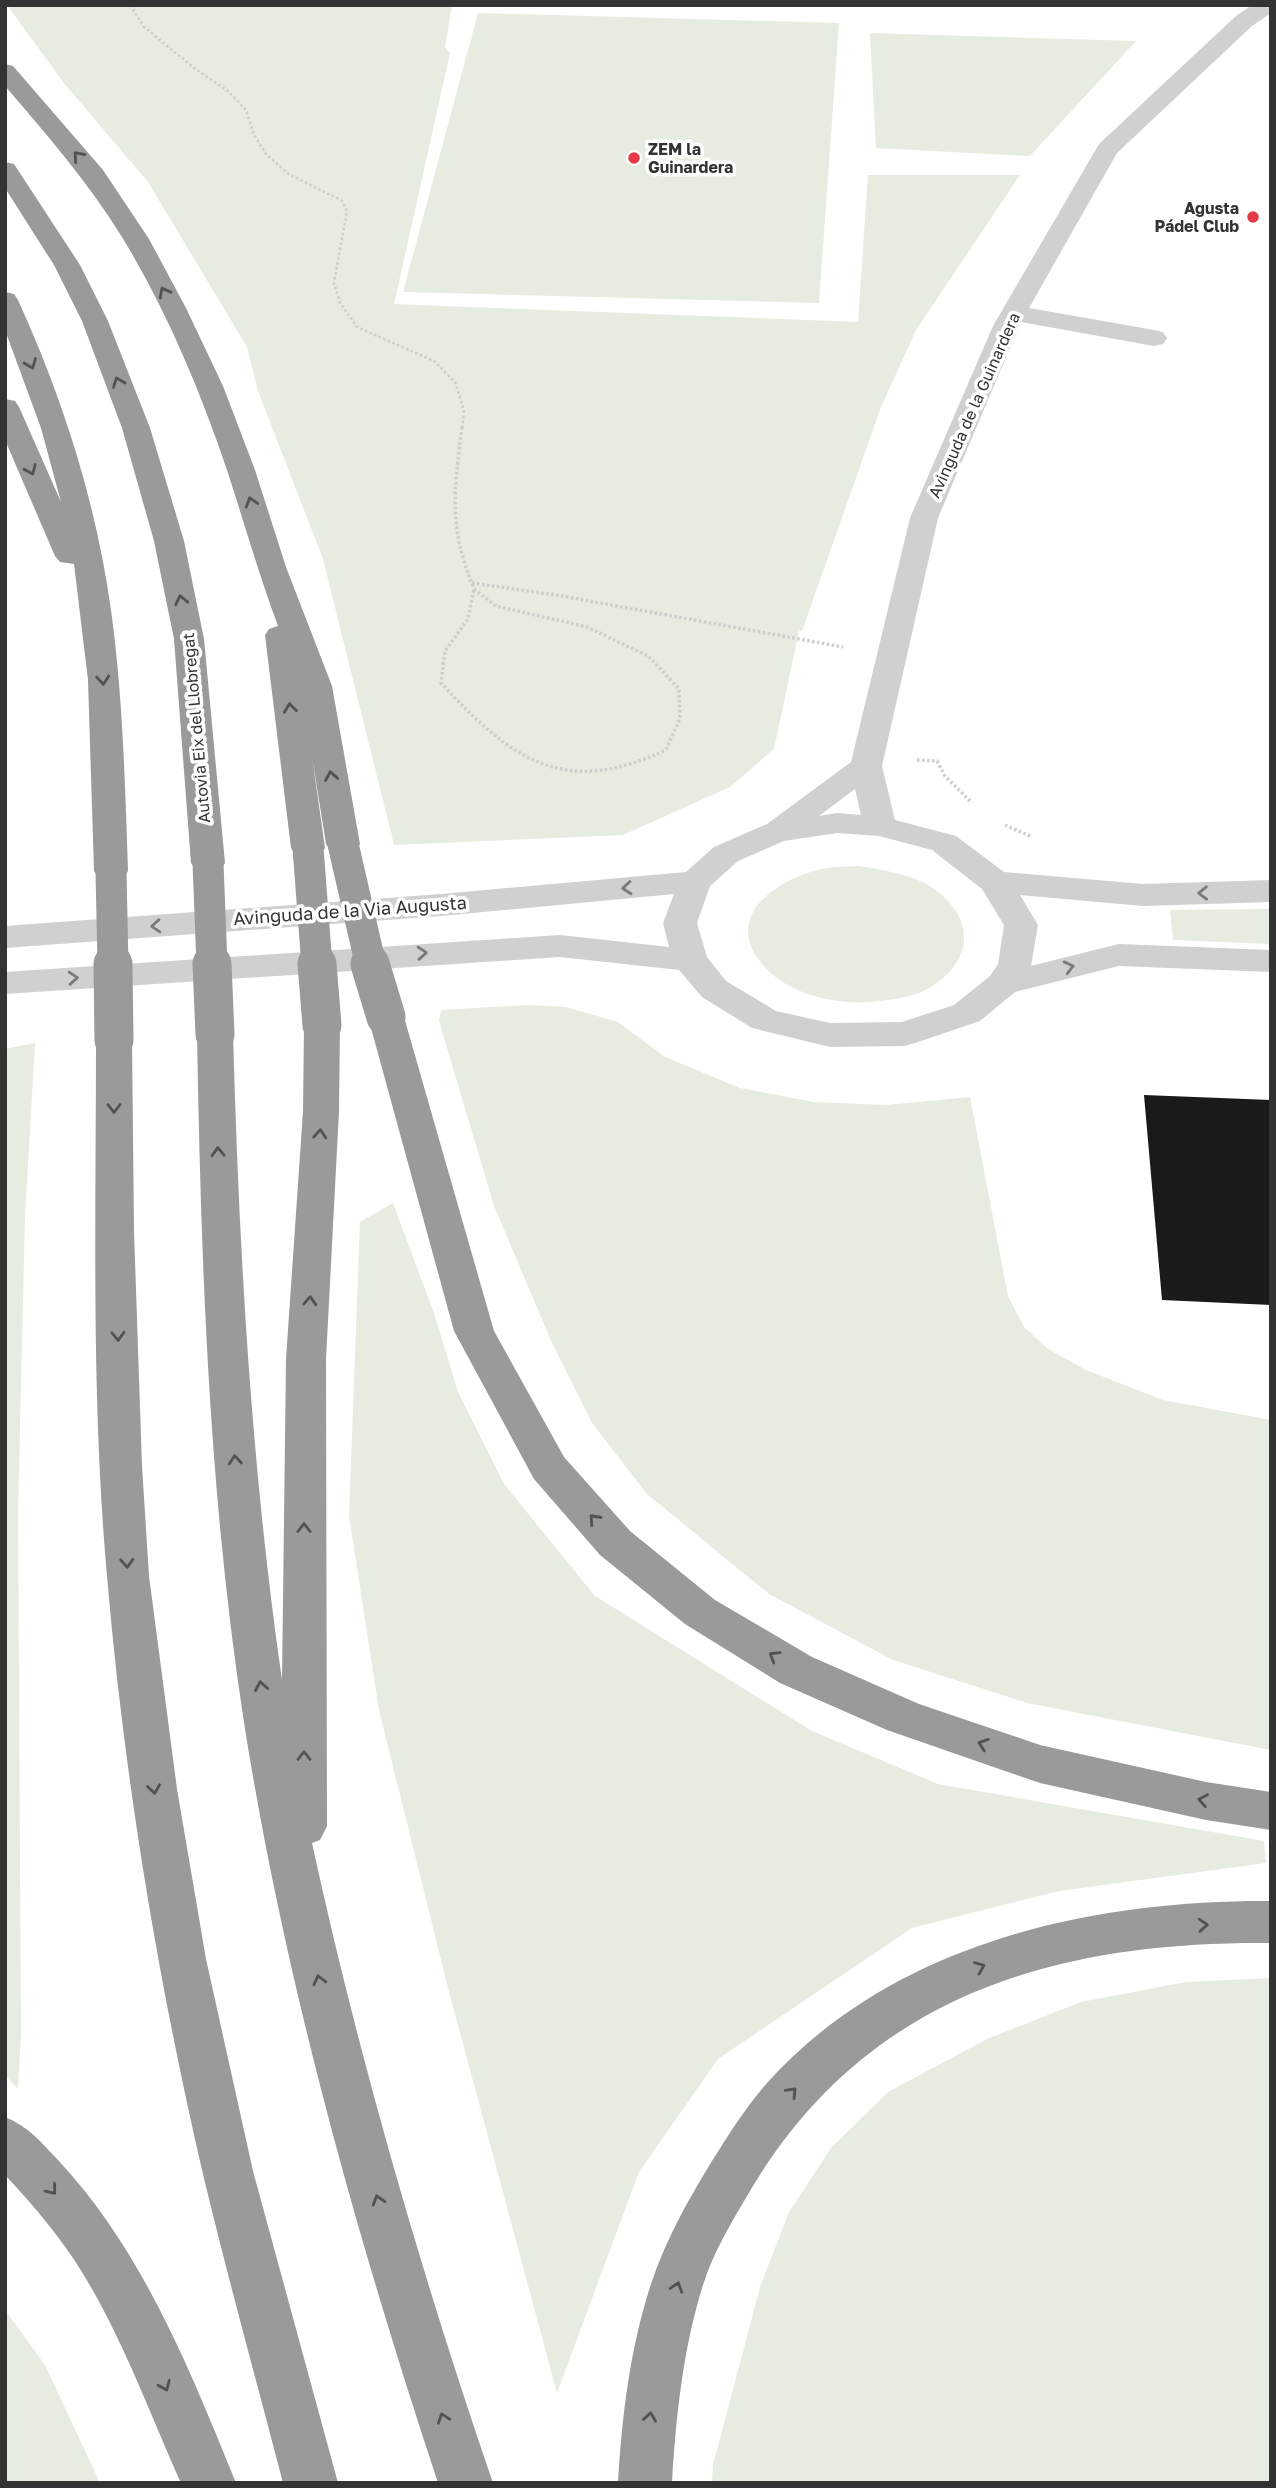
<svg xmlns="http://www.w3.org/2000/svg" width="1276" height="2488" font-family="'Golos Text',sans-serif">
  <rect width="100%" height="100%" fill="#fff"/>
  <g fill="#e6ecdf">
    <polygon points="7,5 452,5 445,47 450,53 394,304 858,322 868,175 1020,175 916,330 881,407 802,631 799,631 774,749 730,787 623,835 394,845 323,559 258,391 247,347 148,182 63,82"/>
    <polygon points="478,13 839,23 819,303 403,292"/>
    <polygon points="870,33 1135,41 1136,41 1030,156 876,148"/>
    <path d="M859 866C882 870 906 873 926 884 971 910 979 954 934 985 919 996 897 999 879 1001 837 1007 778 994 755 954 728 909 786 876 822 869 834 866 847 867 859 866Z"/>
    <polygon points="1271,909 1271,944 1173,940 1170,910"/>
    <polygon points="529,1005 566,1007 618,1022 665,1057 740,1088 814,1102 886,1105 970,1097 1008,1296 1024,1327 1048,1349 1086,1370 1163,1400 1271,1420 1271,1750 1027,1703 893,1660 769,1594 647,1494 592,1423 552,1343 494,1206 439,1021 441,1010"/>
    <polygon points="35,1043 25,1217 18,1512 21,2034 18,2089 5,2075 5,1049"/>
    <polygon points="393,1203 434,1313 458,1392 504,1484 595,1596 812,1731 938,1784 1264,1841 1266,1863 1059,1891 912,1928 718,2059 639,2172 557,2393 448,1988 379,1710 349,1516 360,1222"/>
    <polygon points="1271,1978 1271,2483 712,2483 713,2465 760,2287 789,2212 831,2148 888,2092 987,2039 1081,2002 1186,1982"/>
    <polygon points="5,2310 45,2365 100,2483 5,2483"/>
  </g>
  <polygon fill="#1a1a1a" points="1144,1095 1271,1100 1271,1305 1162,1300"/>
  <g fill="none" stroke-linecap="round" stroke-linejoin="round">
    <polyline stroke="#cdcdcd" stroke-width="2.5" stroke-dasharray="2.5 2.5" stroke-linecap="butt" points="130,5 144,27 194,68 228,91 246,110 254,135 267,155 290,175 341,200 347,211 334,283 340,303 357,327 434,361 455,382 464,411 462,429"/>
    <g stroke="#cdcdcd" stroke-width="3.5" stroke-dasharray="2.5 2.5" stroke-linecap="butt">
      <path d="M462 427C454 493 448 525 474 589"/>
      <polyline points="472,583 556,595 843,647"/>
      <path d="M474 589 496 606 587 627 648 656 679 689 680 718 666 750C563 798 512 760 441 683L445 651 468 619Z"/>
      <polyline points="917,760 937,761 945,776 972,803"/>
      <polyline points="1005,825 1032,837"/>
    </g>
    <path fill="#d0d0d0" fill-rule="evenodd" d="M1252 5H1271V13L1252 26 1117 153 1029 308 1154 330 1163 332 1167 338 1163 344 1154 346 1021 322 938 518 882 766 895 820 956 836 1004 872 1143 884 1271 880V902L1143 906 1020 895 1038 925 1031 966 1119 944 1271 950V972L1119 966 1015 992 980 1021 918 1042 905 1046 830 1047 752 1028 702 997 679 970 560 957 5 994V972L560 935 669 947 663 923 674 894 441 916 5 948V926L441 894 686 872 714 847 767 824 851 762 910 518 993 326 1099 144 1236 16ZM855 789 861 815 837 813 819 816ZM837 833 879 836 932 850 982 889 1004 925 998 964 990 976 954 1005 902 1022 830 1023 776 1011 726 981 707 957 697 923 710 886 738 861 784 841Z"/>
    <g fill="#9a9a9a" fill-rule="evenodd">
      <path d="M5 64 13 66 103 170 149 239 186 308 223 386 255 470 286 567 332 686 360 844 355 851 343 854 331 851 326 844 312 756 325 848 320 855 308 858 296 855 291 848 265 635 269 629 278 626C259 575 244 522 227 470 200 390 166 309 122 237 88 182 47 135 5 86Z"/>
      <polygon points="5,162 14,164 80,265 108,321 150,428 184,541 204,639 225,863 220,870 208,873 196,870 191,863 174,639 154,541 122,428 82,321 54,265 5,188"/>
      <path d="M5 292 14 294 18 300C63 399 96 502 111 610 123 697 125 784 128 871L123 878 111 881 99 878 94 871 88 680 74 564 60 562 55 556 5 440V399L15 401 19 407 61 502 41 428 5 330Z"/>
      <polygon points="386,1005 399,1009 404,1017 494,1331 564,1457 630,1531 715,1600 812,1657 919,1704 1040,1745 1206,1782 1271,1792 1271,1830 1206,1820 1040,1783 887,1730 780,1683 685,1624 600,1555 534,1479 454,1331 368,1017 373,1009"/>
      <path d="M322 1013 335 1017 340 1025 339 1111 326 1359 327 1826 320 1840 312 1843C359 2059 421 2273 493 2483H438C357 2238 286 1985 245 1729 209 1499 201 1266 197 1034L202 1026 215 1022 228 1026 233 1034C239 1250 251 1466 282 1680L286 1359 303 1111 304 1025 309 1017Z"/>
      <path d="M114 1028 127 1032 132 1040 134 1231 142 1466 149 1576 177 1789 206 1959 253 2171 338 2483H283C256 2379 227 2275 202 2170 157 1975 124 1776 107 1576 91 1398 96 1218 96 1040L101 1032Z"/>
      <path d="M1271 1901V1943C1057 1941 869 1994 753 2186 734 2218 714 2250 703 2285 683 2349 676 2416 672 2483H618C622 2416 630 2348 651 2284 665 2241 688 2200 712 2161 729 2134 746 2107 767 2083 893 1943 1090 1900 1271 1901Z"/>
      <path d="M5 2117C28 2126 42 2143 58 2160 143 2251 190 2370 236 2483H181C150 2414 124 2342 85 2277 63 2240 35 2207 5 2175Z"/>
    </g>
    <g stroke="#9a9a9a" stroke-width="31">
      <polyline points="343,844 371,966"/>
      <polyline points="308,848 317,966"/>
      <polyline points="208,863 212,966"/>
      <polyline points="111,871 113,966"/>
    </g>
    <g stroke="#9a9a9a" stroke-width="39">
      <polyline points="113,964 114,1040"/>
      <polyline points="212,964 215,1034"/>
      <polyline points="317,964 322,1025"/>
      <polyline points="370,964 386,1017"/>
    </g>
  </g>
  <defs><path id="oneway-chevron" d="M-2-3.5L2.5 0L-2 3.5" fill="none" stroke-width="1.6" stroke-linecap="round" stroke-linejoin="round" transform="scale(1.75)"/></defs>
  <g stroke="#525252">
    <use href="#oneway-chevron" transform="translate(78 156) rotate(-131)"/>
    <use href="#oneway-chevron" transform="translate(164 292) rotate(-118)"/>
    <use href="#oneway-chevron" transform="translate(31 364) rotate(69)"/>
    <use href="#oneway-chevron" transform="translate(118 382) rotate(-111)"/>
    <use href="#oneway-chevron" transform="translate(31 470) rotate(66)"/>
    <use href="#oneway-chevron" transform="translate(251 502) rotate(-107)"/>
    <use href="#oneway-chevron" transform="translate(181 600) rotate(-102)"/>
    <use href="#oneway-chevron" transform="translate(103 680) rotate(85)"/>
    <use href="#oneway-chevron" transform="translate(290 708) rotate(-97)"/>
    <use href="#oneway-chevron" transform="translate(331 776) rotate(-100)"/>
    <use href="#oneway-chevron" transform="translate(114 1108) rotate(90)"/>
    <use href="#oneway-chevron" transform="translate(320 1134) rotate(-86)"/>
    <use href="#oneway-chevron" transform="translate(218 1152) rotate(-92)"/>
    <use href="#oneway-chevron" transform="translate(310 1301) rotate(-87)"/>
    <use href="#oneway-chevron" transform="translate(118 1336) rotate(88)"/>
    <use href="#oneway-chevron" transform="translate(235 1460) rotate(-95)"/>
    <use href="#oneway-chevron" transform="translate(594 1519) rotate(-132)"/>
    <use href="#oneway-chevron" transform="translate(304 1528) rotate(-90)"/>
    <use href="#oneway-chevron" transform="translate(127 1563) rotate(87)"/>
    <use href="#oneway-chevron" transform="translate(774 1656) rotate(-149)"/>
    <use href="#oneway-chevron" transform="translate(261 1686) rotate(-100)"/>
    <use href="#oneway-chevron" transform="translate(983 1744) rotate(-161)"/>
    <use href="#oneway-chevron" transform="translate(304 1756) rotate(-90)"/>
    <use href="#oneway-chevron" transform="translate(154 1789) rotate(82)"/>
    <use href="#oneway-chevron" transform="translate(1203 1800) rotate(-169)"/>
    <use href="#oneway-chevron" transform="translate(1203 1925) rotate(-4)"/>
    <use href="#oneway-chevron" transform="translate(980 1967) rotate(-22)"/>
    <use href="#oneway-chevron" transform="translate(319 1980) rotate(-104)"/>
    <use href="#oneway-chevron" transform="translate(792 2092) rotate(-47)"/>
    <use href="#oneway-chevron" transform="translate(52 2190) rotate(51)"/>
    <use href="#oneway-chevron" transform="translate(378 2200) rotate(-107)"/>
    <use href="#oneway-chevron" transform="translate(677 2287) rotate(-72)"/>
    <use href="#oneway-chevron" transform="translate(165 2386) rotate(66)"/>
    <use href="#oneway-chevron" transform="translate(650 2417) rotate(-82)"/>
    <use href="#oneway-chevron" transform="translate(443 2418) rotate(-109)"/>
  </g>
  <g stroke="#7a7a7a">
    <use href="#oneway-chevron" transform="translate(627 888) rotate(175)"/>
    <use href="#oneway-chevron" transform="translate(1203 893) rotate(179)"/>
    <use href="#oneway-chevron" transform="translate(156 926) rotate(176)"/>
    <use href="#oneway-chevron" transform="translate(422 953) rotate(-4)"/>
    <use href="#oneway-chevron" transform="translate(1069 967) rotate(-14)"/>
    <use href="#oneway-chevron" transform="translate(73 978) rotate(-4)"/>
  </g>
  <g fill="#e63946" stroke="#fff" stroke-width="2.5">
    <circle cx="634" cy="158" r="7"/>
    <circle cx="1253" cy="217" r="7"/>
  </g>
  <g text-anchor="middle" stroke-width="7" stroke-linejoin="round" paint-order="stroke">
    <g font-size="16" font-weight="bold" fill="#333" stroke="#fff" text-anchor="start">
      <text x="648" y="155">ZEM la<tspan x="648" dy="18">Guinardera</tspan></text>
      <text x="1239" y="214" text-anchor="end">Agusta<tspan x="1239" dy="18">Pádel Club</tspan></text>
    </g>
    <g font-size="16" fill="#333" stroke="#fff">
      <text transform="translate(974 405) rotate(-66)" y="6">Avinguda de la Guinardera</text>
      <text transform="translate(196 728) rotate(-95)" y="6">Autovia Eix del Llobregat</text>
    </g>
    <g font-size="18" fill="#333" stroke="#fff">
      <text transform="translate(350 911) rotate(-4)" y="6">Avinguda de la Via Augusta</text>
    </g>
  </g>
  <rect width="1276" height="2488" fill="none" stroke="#333333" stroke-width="14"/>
</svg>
